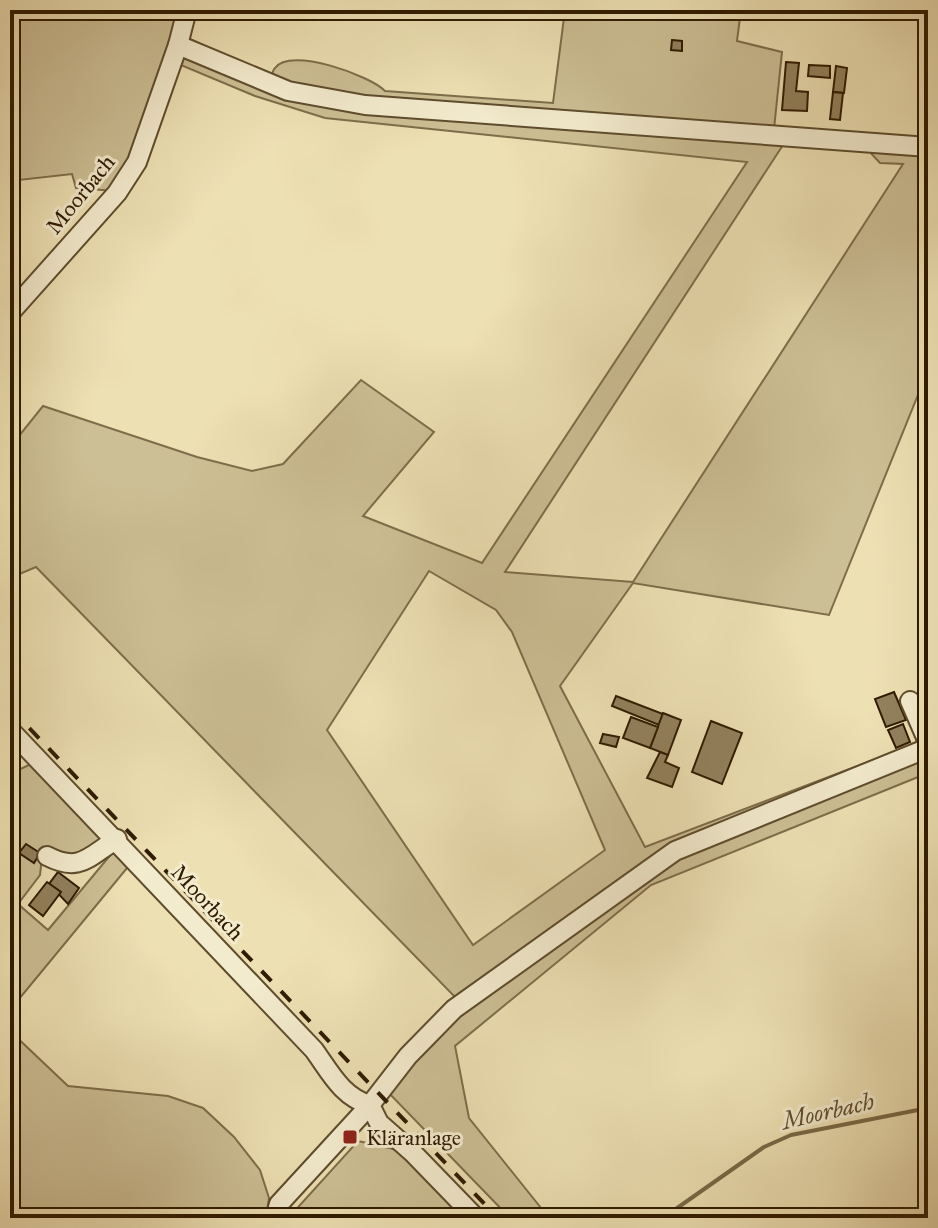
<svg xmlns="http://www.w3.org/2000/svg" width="938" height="1228" font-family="'IM FELL Great Primer',serif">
  <rect width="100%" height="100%" fill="#ede0b3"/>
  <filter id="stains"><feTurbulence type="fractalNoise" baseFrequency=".0025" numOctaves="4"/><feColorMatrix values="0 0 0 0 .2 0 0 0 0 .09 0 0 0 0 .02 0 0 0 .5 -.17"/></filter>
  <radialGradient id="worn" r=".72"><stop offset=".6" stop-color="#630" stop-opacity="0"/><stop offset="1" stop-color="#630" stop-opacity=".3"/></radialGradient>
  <g fill="#cdbf95" stroke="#7e6d4a" stroke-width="2" fill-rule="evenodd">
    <path d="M10 10H192L186 37 271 80C272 76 272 71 275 68 290 46 371 76 385 91L553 103 565 10H741L737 41 782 52 774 129 783 145 505 572 633 582 903 164 880 163 867 149 928 154V370L829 615 633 583 560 686 645 847 928 739V773L651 885 455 1046 469 1118 549 1218H510L383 1087 457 999 36 567 10 578V447L43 406 197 457 252 471 283 464 361 380 434 432 363 516 482 563 747 162 325 118 255 96 181 65 143 164 115 191 76 188 72 174 10 181ZM429 571 496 610 512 632 605 850 473 945 327 730Z"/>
    <polygon points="33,763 108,837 73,860 43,847 40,875 18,904 48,930 117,847 132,862 10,1010 10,774"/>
    <polygon points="10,1031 68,1086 168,1096 203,1108 234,1137 260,1170 269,1198 266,1218 10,1218"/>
    <polygon points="358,1141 398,1150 467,1218 374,1218 368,1212 341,1218 290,1216"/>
  </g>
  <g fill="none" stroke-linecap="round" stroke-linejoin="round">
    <polyline stroke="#7a6947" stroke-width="4" points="663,1218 764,1147 791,1135 928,1108"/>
  </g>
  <g fill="#92815d" stroke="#2f1b00" stroke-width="2">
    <polygon points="672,40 682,41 682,51 671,50"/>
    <polygon points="786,62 799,63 796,91 808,92 807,111 782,110"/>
    <polygon points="809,65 830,66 830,78 808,76"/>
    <polygon points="836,66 847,68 844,93 833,92"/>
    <polygon points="833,92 843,93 840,120 830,119"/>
    <polygon points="894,692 906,720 886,727 875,699"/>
    <polygon points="616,696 663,714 659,725 612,706"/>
    <polygon points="663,713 681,720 668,755 650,748"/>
    <polygon points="631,717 658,727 650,748 623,738"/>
    <polygon points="711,721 742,733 722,784 692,772"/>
    <polygon points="903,724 910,742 896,748 888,730"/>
    <polygon points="603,734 619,737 616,747 600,743"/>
    <polygon points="660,752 668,755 665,762 679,768 672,787 647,778"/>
    <polygon points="26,844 40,853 34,863 19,853"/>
    <polygon points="58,872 79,888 68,904 49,884"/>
    <polygon points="47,882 61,892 43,916 29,905"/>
  </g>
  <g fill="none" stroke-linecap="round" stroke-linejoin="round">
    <defs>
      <g id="minor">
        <polyline points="187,10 178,45 288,91 365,105 928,147"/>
        <polyline points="10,313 117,193 137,162 178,45"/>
        <polyline points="910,701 928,742"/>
        <path d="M10 730 314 1050C330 1072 342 1097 370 1105"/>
        <path d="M47 856C80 873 88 857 117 839"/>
        <polyline points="370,1105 379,1123 413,1153 476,1218"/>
        <polyline points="275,1218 279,1204 370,1105 408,1056 454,1009 675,851 928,748"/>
      </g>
    </defs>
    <use href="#minor" stroke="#5e4c2d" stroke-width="22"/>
    <use href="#minor" stroke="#f3ebce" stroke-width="18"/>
    <polyline stroke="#2f1b00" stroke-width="4" stroke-dasharray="14 14" stroke-linecap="butt" points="10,708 498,1218"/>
  </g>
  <rect fill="#8f2418" stroke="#f3ebce" stroke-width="3" x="342" y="1129" width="16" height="16" rx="4"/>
  <g text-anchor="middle" stroke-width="6" stroke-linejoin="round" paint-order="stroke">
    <g font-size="22" fill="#2f1b00" stroke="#f3ebce">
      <text transform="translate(80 194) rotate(-51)" y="8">Moorbach</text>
      <text transform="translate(208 902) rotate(47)" y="8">Moorbach</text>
    </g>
    <g font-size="22" fill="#2f1b00" stroke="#f3ebce" text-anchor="start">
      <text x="366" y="1145">Kläranlage</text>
    </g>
    <g font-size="24" font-style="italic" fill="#614f2f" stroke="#f3ebce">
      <text transform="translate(828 1111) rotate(-13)" y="8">Moorbach</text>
    </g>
  </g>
  <rect width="938" height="1228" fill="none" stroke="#ede0b3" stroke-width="40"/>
  <rect x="12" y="12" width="914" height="1204" fill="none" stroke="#2f1b00" stroke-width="4"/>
  <rect x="20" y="20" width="898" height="1188" fill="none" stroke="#2f1b00" stroke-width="2"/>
  <rect width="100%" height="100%" filter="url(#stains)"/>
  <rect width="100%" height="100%" fill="url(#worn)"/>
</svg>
